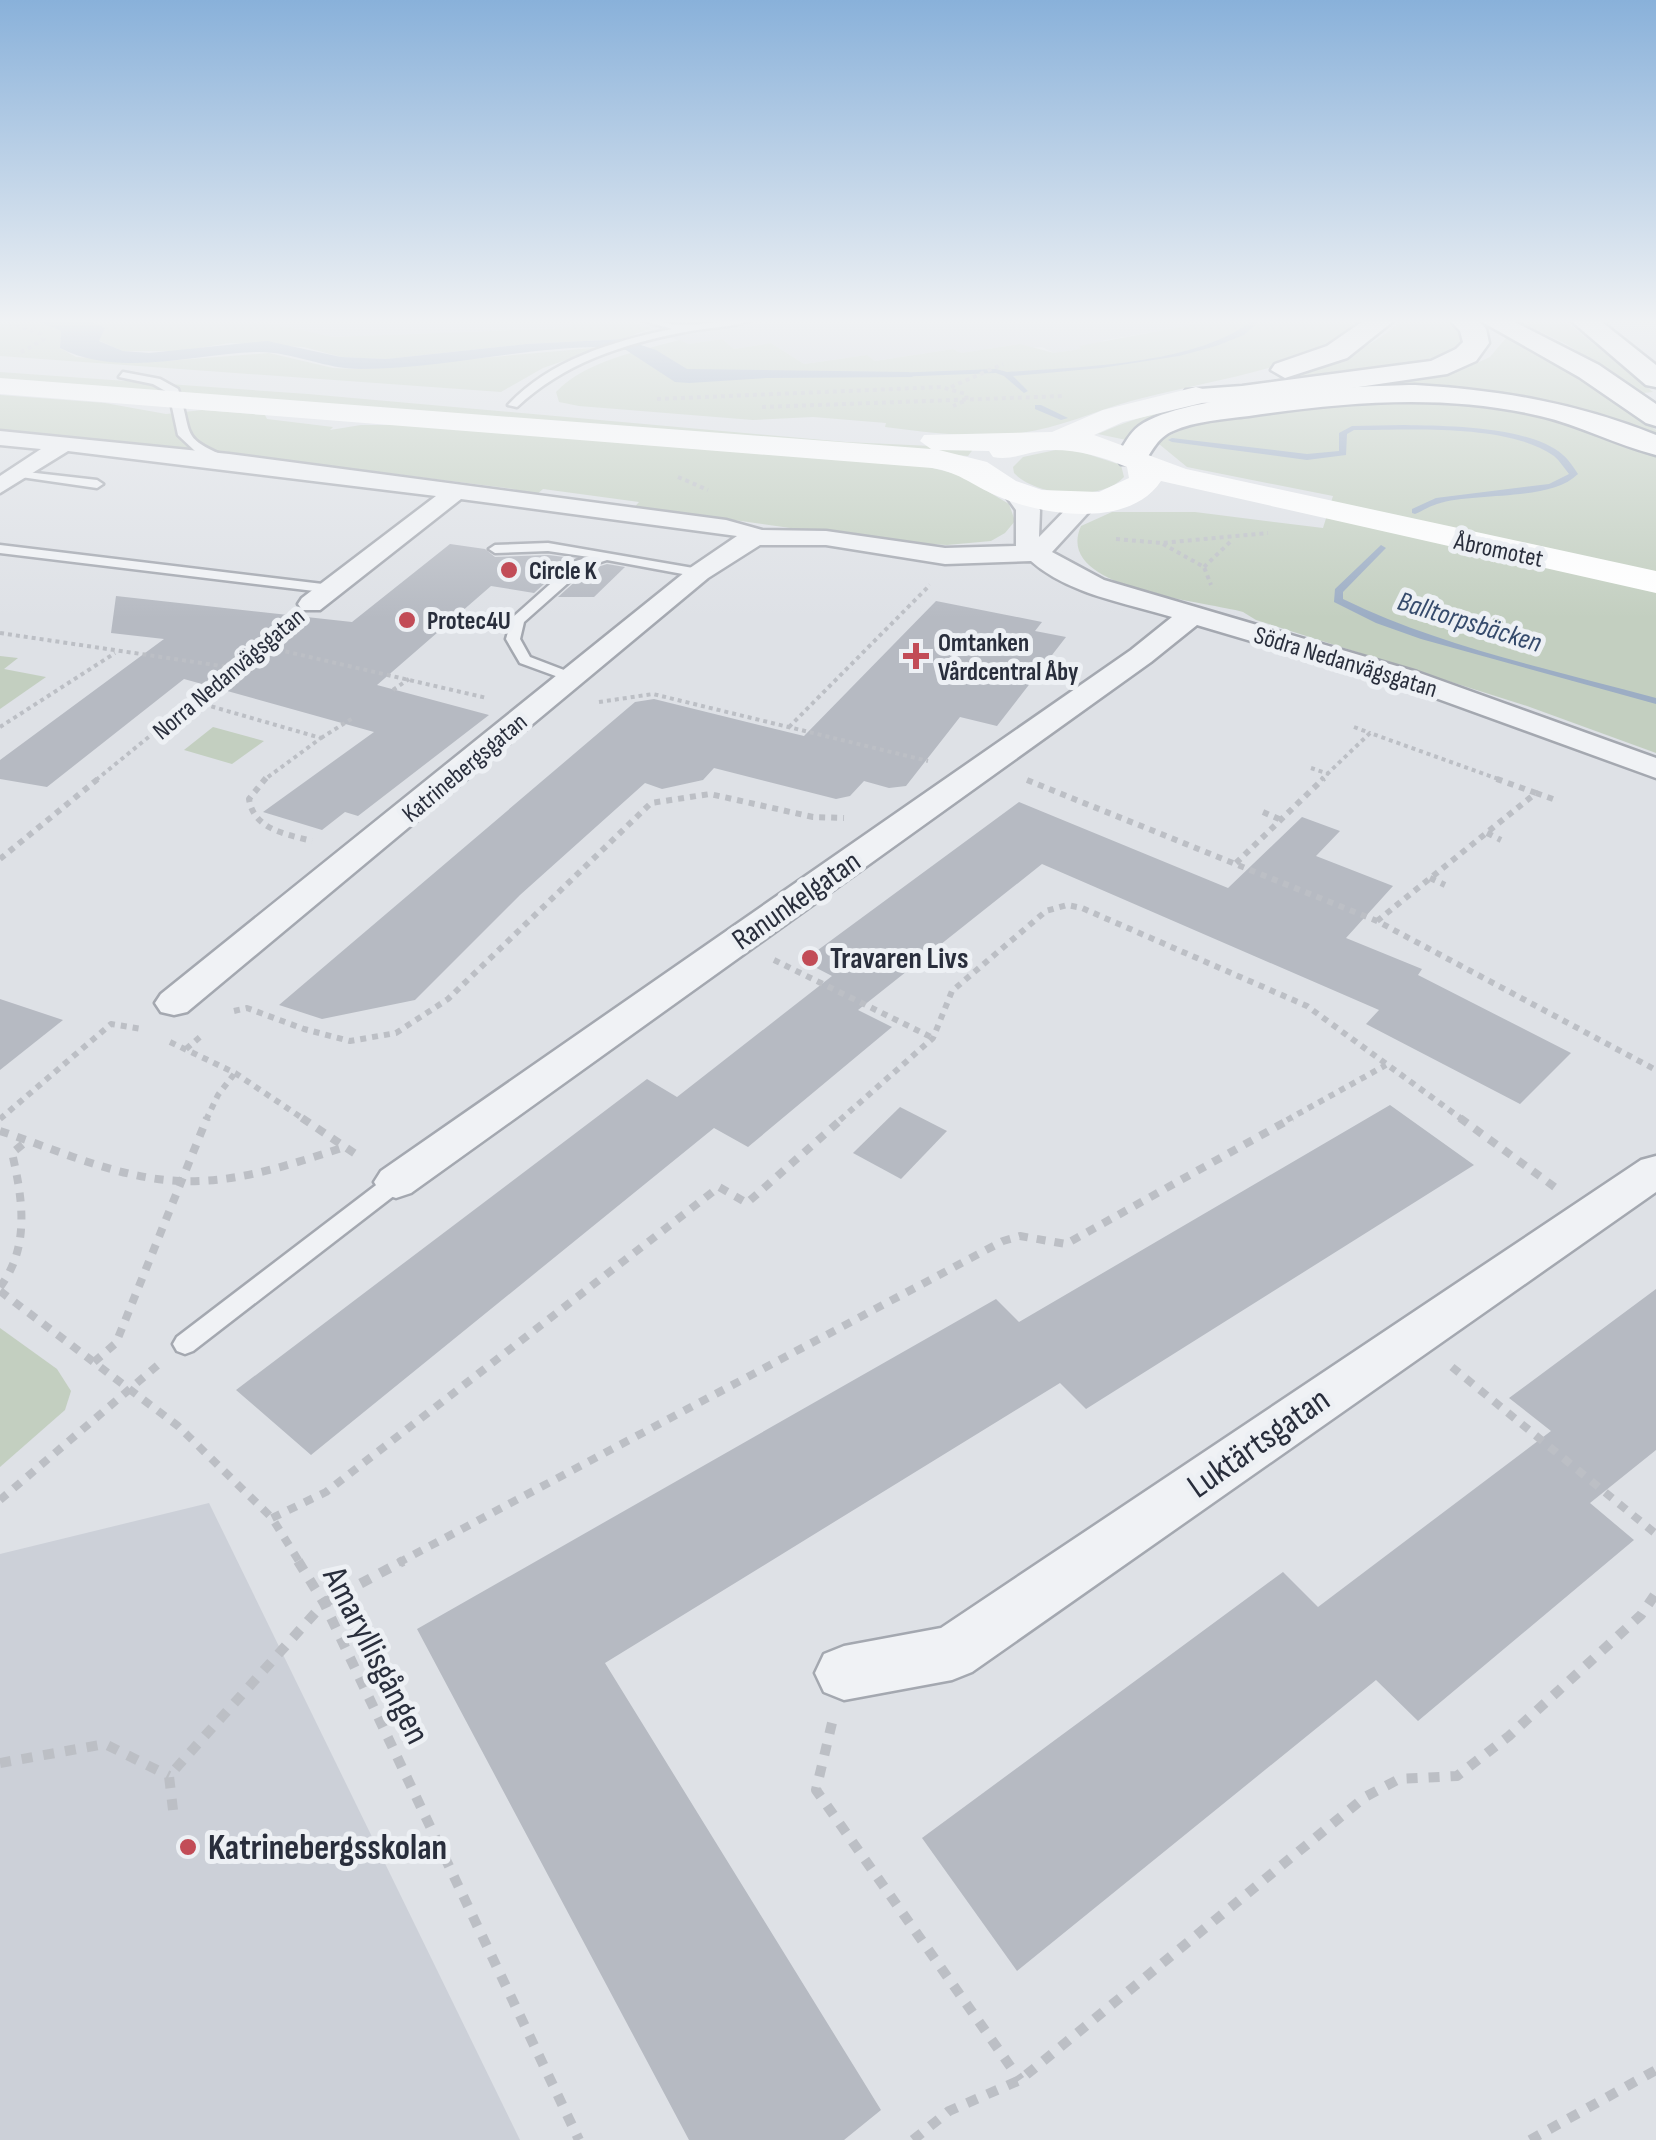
<svg xmlns="http://www.w3.org/2000/svg" width="1656" height="2140" font-family="'Sofia Sans Condensed',sans-serif">
  <rect width="100%" height="100%" fill="#dee1e6"/>
  <g fill="#ccd0d8">
    <polygon points="252,319 573,319 571,328 333,337"/>
    <polygon points="617,319 1223,319 1224,320 1105,340 1083,349 1054,353 1042,347 1029,348 1020,344 961,353 953,349 875,361 867,355 804,364 771,343 734,349 722,339 689,344"/>
    <polygon points="209,1503 520,2140 0,2140 0,1554"/>
  </g>
  <g fill="#c3cfc0">
    <polygon points="0,319 33,319 61,331 60,348 76,357 152,362 269,353 333,368 358,369 604,347 543,368 501,392 0,356"/>
    <polygon points="87,319 252,319 333,337 570,328 573,319 617,319 651,328 623,339 526,344 386,359 341,357 304,347 230,343 180,351 123,351 98,340"/>
    <path d="M1223 319H1374C1302 372 1214 378 1131 401 1095 411 1059 428 1021 433 976 438 930 433 885 427L886 423 813 417 753 420 579 406 559 402 556 392C587 360 637 352 679 340L689 344 722 339 734 349 771 343 804 364 867 355 875 361 953 349 961 353 1020 344 1054 353 1081 349 1079 346Z"/>
    <path d="M1403 319H1448L1461 334V347L1430 363 1241 387C1298 375 1360 360 1403 319Z"/>
    <polygon points="1514,319 1563,319 1653,392 1643,393 1566,344"/>
    <path d="M1506 338 1573 372 1656 430V435L1551 402 1453 389 1232 405 1131 441 1098 434C1207 383 1345 396 1462 370L1490 357Z"/>
    <polygon points="0,372 308,394 846,442 974,448 968,456 0,380"/>
    <polygon points="0,395 105,403 166,414 202,410 265,415 267,419 333,427 330,430 361,425 454,425 925,466 960,475 1009,504 1015,521 1005,533 991,541 947,545 882,541 663,510 632,510 639,502 543,489 535,496 513,489 300,462 0,432"/>
    <path d="M1412 398 1516 408 1626 441 1656 456V753L1527 706 1256 620 1243 612C1206 601 1052 590 1081 526L1112 512H1195L1323 528 1333 496 1187 467 1159 444C1183 412 1366 401 1412 398Z"/>
    <path d="M1060 449 1075 450 1121 465 1124 477C1101 502 1037 497 1014 473L1013 467 1023 457Z"/>
    <polygon points="0,656 18,658 4,669 46,677 0,709"/>
    <polygon points="213,727 264,741 232,764 184,750"/>
    <polygon points="0,1328 57,1369 71,1391 65,1410 0,1467"/>
  </g>
  <path fill="#9cadc4" d="M33 319H87L105 328 99 341 123 351 149 353 267 341 341 357 386 359 526 344 623 339 656 350 687 369 909 372 913 377 766 378 689 383 675 382 626 350 604 347C522 347 442 369 361 369 324 369 292 351 256 352 193 354 119 378 60 348L61 331Z"/>
  <g fill="none" stroke-linecap="round" stroke-linejoin="round">
    <g fill="#9cadc4" fill-rule="evenodd">
      <path d="M1254 319H1261L1244 335 1216 346 1179 356 1101 368 1013 376 1028 391 1024 393 1004 376 996 373 893 377 889 375 893 373 996 369 1007 372C1078 367 1199 365 1254 319Z"/>
      <polygon points="1035,405 1041,405 1068,418 1061,420 1035,409"/>
      <path d="M1405 425C1448 426 1530 426 1563 455 1569 460 1574 468 1578 474 1550 502 1475 492 1437 504 1430 506 1422 511 1415 514L1412 513V509L1436 498 1549 484 1569 474C1564 468 1560 461 1554 456 1507 423 1410 430 1354 430L1347 434 1346 455 1307 460 1172 442 1168 440 1172 438 1307 454 1339 451V433L1352 426Z"/>
      <path d="M1381 545 1386 548 1384 550 1343 592V599C1441 647 1551 669 1656 698V704L1421 639 1376 623 1334 602 1335 589Z"/>
    </g>
  </g>
  <g fill="#b6bac2">
    <polygon points="450,544 485,549 495,557 548,555 573,558 534,593 491,586 377,685 489,715 358,816 345,812 322,830 263,812 374,732 184,679 47,787 0,779 0,760 164,639 111,633 116,596 352,622"/>
    <polygon points="607,564 625,567 594,597 558,597 588,570"/>
    <polygon points="936,601 1042,622 1035,631 1066,637 997,726 960,717 906,786 889,788 864,781 850,796 836,799 714,768 703,780 662,789 645,783 520,895 415,1000 322,1019 279,1005 635,702 654,699 804,736"/>
    <polygon points="1019,802 1228,888 1302,817 1340,831 1316,856 1393,886 1346,938 1422,969 1418,975 1571,1053 1520,1104 1366,1024 1379,1010 1042,864 858,1010 892,1027 748,1147 714,1128 311,1455 236,1390 647,1079 677,1097 832,976 803,961"/>
    <polygon points="0,999 63,1020 0,1070"/>
    <polygon points="1390,1105 1474,1165 1086,1409 1060,1383 605,1663 881,2110 844,2140 689,2140 417,1629 996,1299 1019,1322"/>
    <polygon points="900,1107 947,1131 901,1179 853,1153"/>
    <polygon points="1656,1289 1656,1450 1590,1503 1634,1540 1418,1721 1376,1680 1017,1971 922,1838 1283,1572 1318,1607 1551,1431 1509,1398"/>
  </g>
  <g fill="none" stroke-linecap="round" stroke-linejoin="round">
    <defs>
      <g id="service">
        <path d="M638 319C655 319 671 326 687 325 710 324 731 319 754 319 734 328 707 327 685 332 623 344 564 363 517 407L508 405C550 360 613 341 672 329Z"/>
        <path d="M123 372 160 379 178 389C194 437 178 437 232 459V463L195 451 178 435 169 393 153 384 119 377Z"/>
        <polygon points="18,471 97,480 103,484 97,488 14,476 12,474"/>
        <polygon points="548,543 699,569 705,573 699,577 607,560 586,567 524,622 520,639 530,657 577,675 577,681 572,682 520,663 506,639 512,618 576,561 589,557 548,551 495,553 489,549 495,545"/>
        <polygon points="0,545 331,585 338,589 331,593 0,553"/>
        <polygon points="396,1174 404,1176 407,1182 404,1188 193,1351 185,1354 177,1351 173,1344 177,1337 388,1176"/>
      </g>
      <g id="minor">
        <path d="M0 431 229 454 726 520 762 530 826 531 945 548 1016 546V510L1003 492 1007 487H1023L1040 510 1039 537 1078 497 1086 495 1098 502 1052 552 1104 580 1417 672 1656 758V778L1397 684 1197 625 1151 662 411 1193 396 1198 381 1193 374 1182 381 1171 1131 650 1172 617C1126 603 1068 594 1031 561L945 564 826 545H760L708 578 187 1012 174 1015 161 1012 155 1003 161 994 690 568 737 536 461 499 320 610H302L298 604 302 598 436 496 68 451 0 493V476L41 449 0 445Z"/>
        <polygon points="1656,1156 1656,1192 972,1672 952,1680 844,1700 824,1692 815,1673 824,1654 844,1646 941,1628 1641,1160"/>
      </g>
      <g id="trunk">
        <polygon points="1477,319 1509,319 1599,365 1656,404 1656,426 1646,423 1579,377"/>
        <path d="M1415 385C1500 390 1577 403 1656 435V455C1616 445 1580 425 1540 416 1445 393 1344 402 1249 416 1225 419 1195 421 1173 431 1157 438 1153 450 1143 464H1121L1116 457C1123 447 1129 433 1139 426 1184 393 1355 386 1415 385Z"/>
      </g>
      <g id="motorway">
        <polygon points="1366,319 1396,319 1347,358 1285,378 1271,370 1275,364 1327,346"/>
        <polygon points="1449,319 1477,319 1486,329 1489,343 1476,361 1447,374 1242,404 1186,402 1182,396 1186,390 1242,386 1431,361 1456,349 1463,342 1460,331"/>
        <polygon points="1569,319 1598,319 1656,365 1656,387 1646,385"/>
      </g>
    </defs>
    <use href="#service" stroke="#a4a8b0" stroke-width="5"/>
    <use href="#minor" stroke="#a4a8b0" stroke-width="5"/>
    <use href="#trunk" stroke="#878e9b" stroke-width="5"/>
    <use href="#motorway" stroke="#878e9b" stroke-width="5"/>
    <g stroke="#bcbfc5" stroke-width="4" stroke-dasharray="4 4" stroke-linecap="butt">
      <polyline points="0,320 41,334 44,339 20,353"/>
      <polyline points="951,387 1003,364"/>
      <polyline points="657,399 941,387 966,394 967,400 953,406"/>
      <polyline points="762,407 1064,396"/>
      <polyline points="678,477 708,490"/>
      <polyline points="1116,539 1162,543 1268,533"/>
      <polyline points="1163,544 1204,567 1211,585"/>
      <polyline points="1204,567 1230,542 1228,539"/>
      <polyline points="0,633 235,668"/>
      <polyline points="262,646 487,698"/>
      <polyline points="393,690 409,679"/>
      <polyline points="196,702 321,738 264,780"/>
      <polyline points="599,702 653,694 928,761"/>
      <polyline points="0,727 115,653"/>
      <polyline points="789,727 930,585"/>
      <polyline points="1354,727 1370,733"/>
      <polyline points="321,738 353,718"/>
      <polyline points="1311,768 1329,774"/>
      <polyline points="96,780 287,624"/>
      <polyline points="1321,780 1370,733 1501,780"/>
    </g>
    <g stroke="#bcbfc5" stroke-width="6" stroke-dasharray="6 6" stroke-linecap="butt">
      <path d="M266 778 249 799C254 830 286 834 312 841"/>
      <polyline points="1027,780 1377,921 1656,1070"/>
      <polyline points="1536,793 1553,799"/>
      <polyline points="1263,812 1279,819"/>
      <polyline points="1487,833 1501,840"/>
      <polyline points="0,859 99,778"/>
      <polyline points="1236,863 1324,778"/>
      <polyline points="1430,878 1445,885"/>
      <polyline points="1377,921 1536,793 1494,778"/>
      <polyline points="774,960 933,1038"/>
      <polyline points="234,1011 247,1008 304,1029 350,1041 396,1033 448,999 651,803 710,794 813,817 844,818"/>
      <polyline points="170,1042 235,1073 305,1120"/>
      <polyline points="186,1049 200,1037"/>
      <polyline points="0,1119 111,1024 142,1029"/>
      <polyline points="206,1120 218,1095 235,1073"/>
      <polyline points="840,1120 933,1038 952,991 1046,911 1067,905 1082,908 1307,1006 1463,1120"/>
      <polyline points="1287,1120 1386,1065"/>
    </g>
    <g stroke="#bcbfc5" stroke-width="8" stroke-dasharray="9 9" stroke-linecap="butt">
      <polyline points="302,1118 360,1157"/>
      <polyline points="1460,1118 1556,1188"/>
      <path d="M0 1131C58 1150 117 1178 179 1181 235 1184 292 1164 345 1147"/>
      <path d="M0 1287C30 1247 23 1200 12 1153L28 1140"/>
      <polyline points="0,1291 178,1426 272,1518 300,1563"/>
      <polyline points="94,1362 116,1343 207,1118"/>
      <polyline points="1452,1367 1656,1534"/>
      <polyline points="0,1500 159,1364"/>
      <polyline points="272,1518 326,1492 719,1187 747,1203 843,1118"/>
      <polyline points="398,1563 1003,1241 1020,1236 1066,1244 1292,1118"/>
    </g>
    <g stroke="#bcbfc5" stroke-width="10" stroke-dasharray="11 11" stroke-linecap="butt">
      <polyline points="298,1561 324,1603 579,2140"/>
      <polyline points="832,1723 816,1790 1020,2080"/>
      <polyline points="0,1763 105,1744 169,1776"/>
      <polyline points="173,1810 169,1776 324,1603 403,1561"/>
      <polyline points="913,2140 949,2111 1020,2080 1365,1797 1399,1779 1457,1776 1509,1736 1641,1615 1656,1593"/>
      <polyline points="1530,2140 1656,2070"/>
    </g>
    <use href="#service" fill="#f0f2f5" fill-rule="evenodd"/>
    <use href="#minor" fill="#f0f2f5" fill-rule="evenodd"/>
    <path fill="#fff" fill-rule="evenodd" d="M0 378 931 449 920 441 924 435 1052 432 1103 410 1196 387 1206 390 1210 396 1206 402 1123 422 1094 435 1186 469 1656 571V593L1161 481C1130 528 1047 516 1002 498 976 488 960 472 932 468L0 394ZM939 450 989 451 993 457C1012 461 1029 451 1048 450 1076 449 1101 456 1127 467L1129 478 1099 492 1042 490 1016 481 987 462Z"/>
    <use href="#trunk" fill="#fff" fill-rule="evenodd"/>
    <use href="#motorway" fill="#fff" fill-rule="evenodd"/>
  </g>
  <linearGradient id="sky" x2="0" y2="1"><stop stop-color="#89b1da"/><stop offset="0.52" stop-color="#f0f2f4"/><stop offset="1" stop-color="#f0f2f4" stop-opacity="0"/></linearGradient>
  <rect width="1656" height="618" fill="url(#sky)"/>
  <g fill="#c24c57" stroke="#edf0f4" stroke-width="4">
    <circle cx="509" cy="570" r="10"/>
    <circle cx="407" cy="620" r="10"/>
    <path d="M911 641h10v10h10v10h-10v10h-10v-10h-10v-10h10z"/>
    <circle cx="810" cy="958" r="10"/>
    <circle cx="188" cy="1847" r="10"/>
  </g>
  <g text-anchor="middle" stroke-width="10" stroke-linejoin="round" paint-order="stroke">
    <g font-size="25" fill="#292e3c" stroke="#edf0f4">
      <text transform="translate(1499 549) rotate(12)" y="9">Åbromotet</text>
      <text transform="translate(1346 661) rotate(17)" y="9">Södra Nedanvägsgatan</text>
      <text transform="translate(228 673) rotate(-40)" y="9">Norra Nedanvägsgatan</text>
      <text transform="translate(464 767) rotate(-40)" y="9">Katrinebergsgatan</text>
    </g>
    <g font-size="25" font-weight="bold" fill="#292e3c" stroke="#edf0f4" text-anchor="start">
      <text x="529" y="579">Circle K</text>
      <text x="427" y="629">Protec4U</text>
      <text x="938" y="651">Omtanken<tspan x="938" dy="29">Vårdcentral Åby</tspan></text>
    </g>
    <g font-size="28" font-style="italic" fill="#364b6c" stroke="#edf0f4">
      <text transform="translate(1470 621) rotate(17)" y="10">Balltorpsbäcken</text>
    </g>
    <g font-size="30" fill="#292e3c" stroke="#edf0f4">
      <text transform="translate(796 900) rotate(-35)" y="10">Ranunkelgatan</text>
    </g>
    <g font-size="30" font-weight="bold" fill="#292e3c" stroke="#edf0f4" text-anchor="start">
      <text x="830" y="968">Travaren Livs</text>
    </g>
    <g font-size="35" fill="#292e3c" stroke="#edf0f4">
      <text transform="translate(1258 1442) rotate(-35)" y="12">Luktärtsgatan</text>
      <text transform="translate(377 1655) rotate(63)" y="12">Amaryllisgången</text>
    </g>
    <g font-size="35" font-weight="bold" fill="#292e3c" stroke="#edf0f4" text-anchor="start">
      <text x="208" y="1859">Katrinebergsskolan</text>
    </g>
  </g>
</svg>
